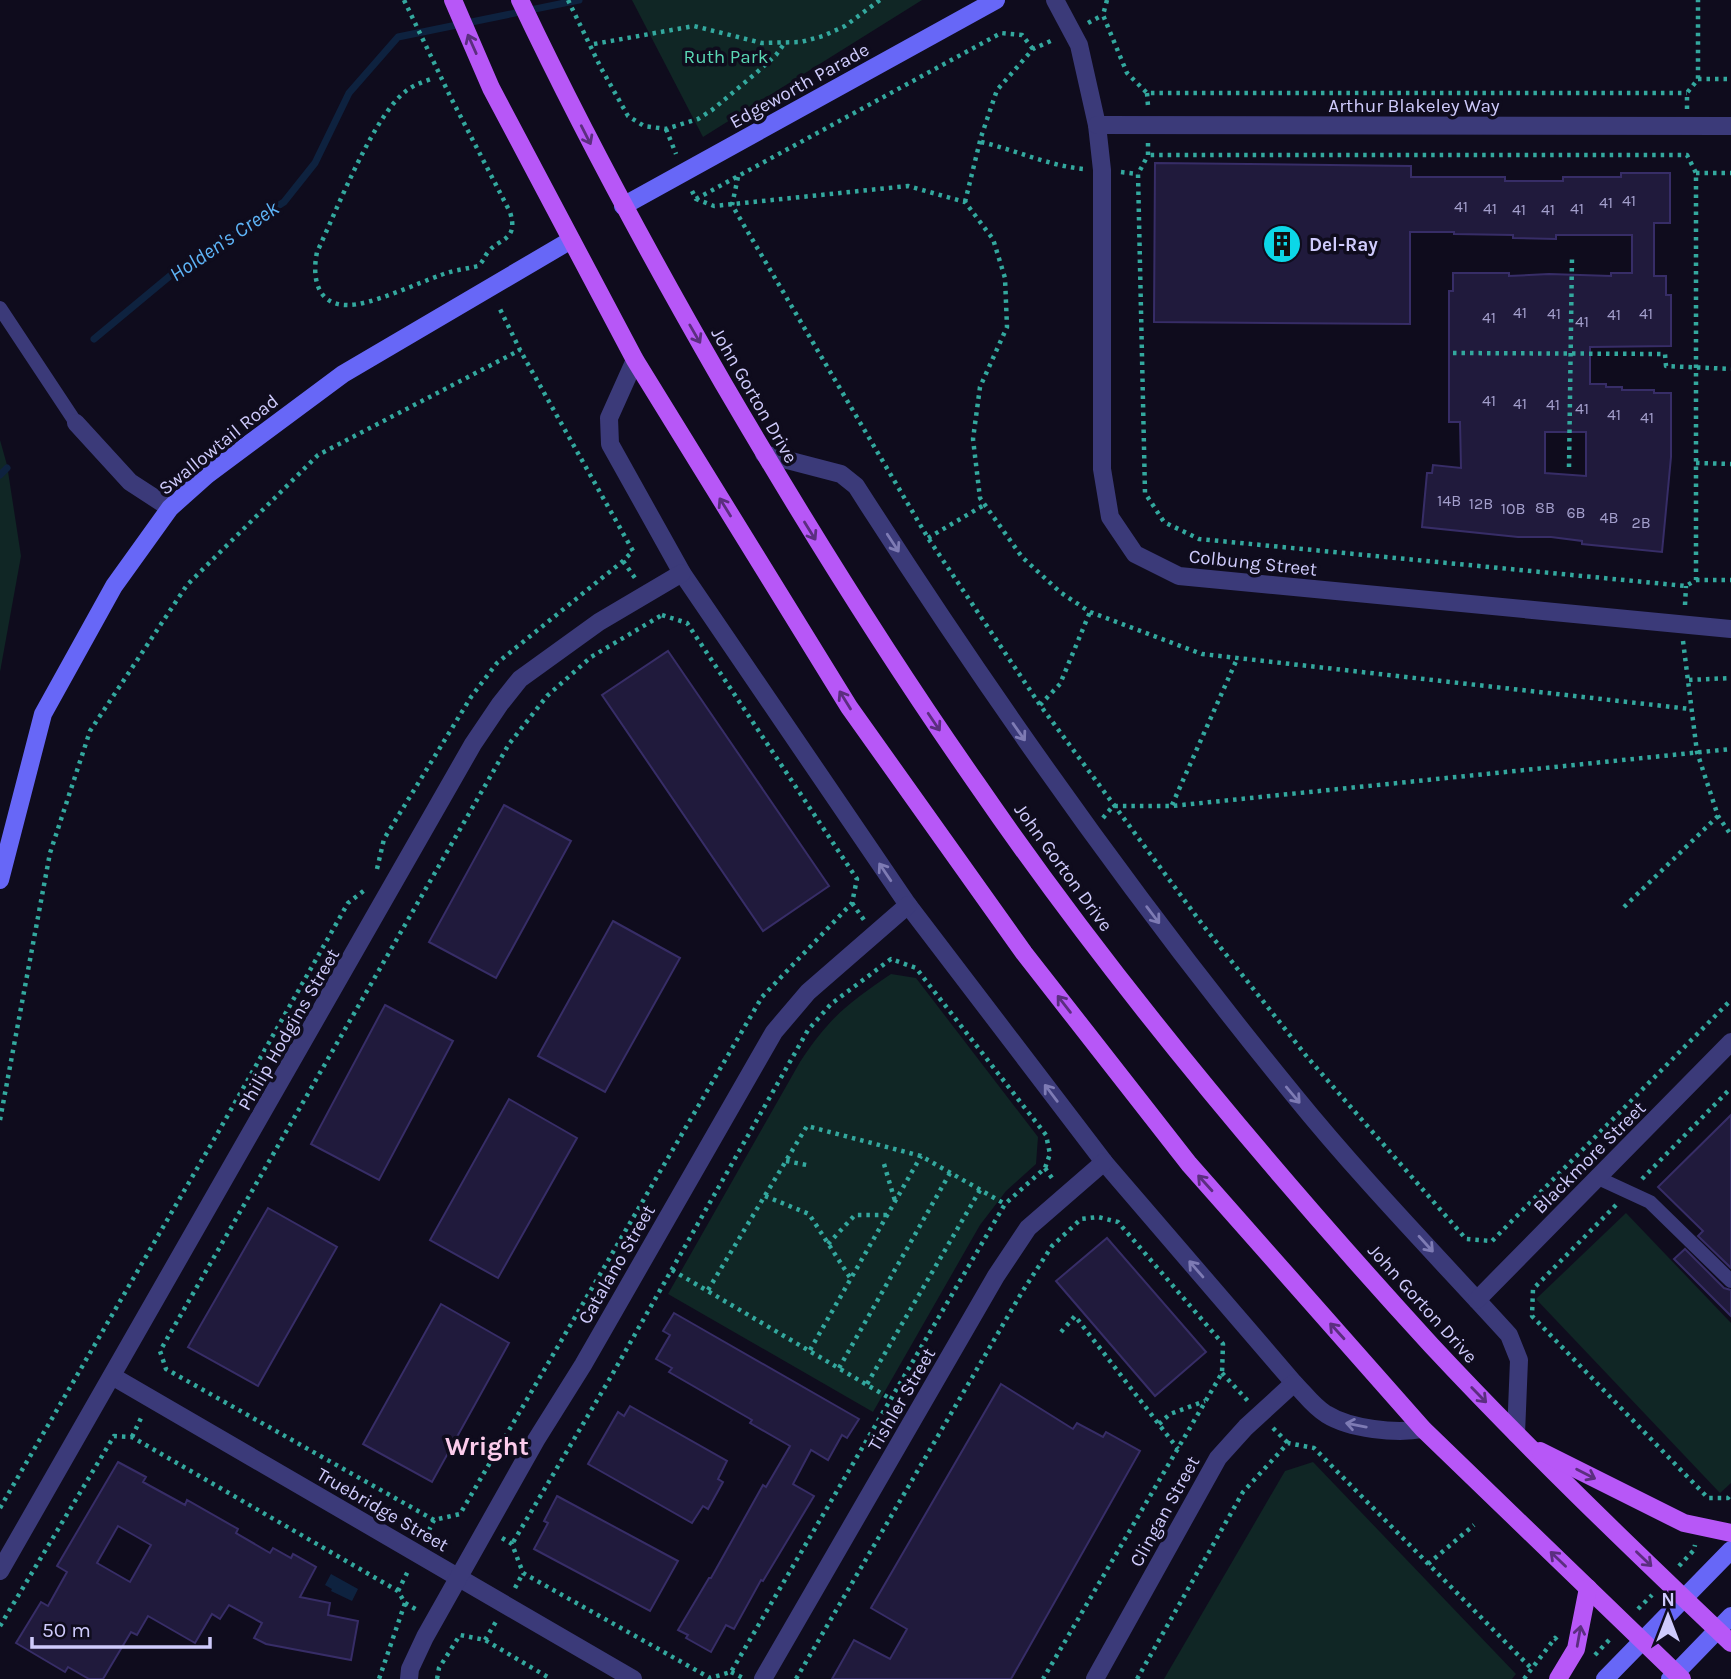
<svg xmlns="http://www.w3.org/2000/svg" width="1731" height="1679" font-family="Karla,sans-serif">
  <rect width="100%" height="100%" fill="#0f0c1d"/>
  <g fill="#102625">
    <polygon points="632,0 922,0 703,137"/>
    <polygon points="0,440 7,465 21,556 0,672"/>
    <path d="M891 974 916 978 1038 1137 1036 1164 1006 1191 980 1225 873 1412 668 1294 800 1062C829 1018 848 1003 891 974Z"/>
    <polygon points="1626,1213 1731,1323 1731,1483 1720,1493 1536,1299"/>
    <polygon points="1313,1462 1516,1674 1512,1679 1164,1679 1285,1471"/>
  </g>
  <polygon fill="#0e223f" points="331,1574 358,1589 352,1601 331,1591 332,1589 325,1585"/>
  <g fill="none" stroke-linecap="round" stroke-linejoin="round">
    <g stroke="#0e223f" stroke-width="7">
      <polyline points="94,339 171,275 284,202 315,163 349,93 398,37 579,0"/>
      <polyline points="0,475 7,468"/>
    </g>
  </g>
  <g fill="#201a3c" stroke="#372d67" stroke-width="2" fill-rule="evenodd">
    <path d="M1155 163 1411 166V177H1505V181H1563V177H1621V173H1670V223H1654V276H1666V295H1671V346L1590 347V384H1606V387H1622V390H1654V393H1671V457L1662 552 1582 544V541L1551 537H1518L1422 527 1427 473H1432L1433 465 1461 468 1460 422H1449V291H1453V273H1509V276L1549 274 1611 276V273H1632V235H1556V239L1513 238V235L1454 234V232H1410V324L1154 322ZM1545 432H1586V476L1545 473Z"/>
    <polygon points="668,651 829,886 763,931 602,695"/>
    <polygon points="504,805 571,841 496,978 429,942"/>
    <polygon points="613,921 680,958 605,1092 538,1056"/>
    <polygon points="385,1005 453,1041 379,1180 311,1144"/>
    <polygon points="509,1099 577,1138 498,1278 430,1240"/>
    <polygon points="1731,1115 1731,1268 1698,1236 1703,1231 1658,1187"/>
    <polygon points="268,1208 337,1247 258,1386 188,1347"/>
    <polygon points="1107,1238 1206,1352 1155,1396 1056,1281"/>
    <polygon points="1685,1249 1724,1288 1731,1290 1731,1316 1674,1259"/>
    <polygon points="441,1304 509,1343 432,1482 363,1444"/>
    <polygon points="674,1313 859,1419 847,1438 842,1435 828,1460 811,1450 793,1484 814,1496 763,1581 761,1580 734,1629 726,1625 711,1652 686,1638 688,1635 678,1630 709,1578 711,1578 763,1485 766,1487 790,1446 750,1423 752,1420 669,1372 672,1368 656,1359 670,1335 663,1331"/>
    <polygon points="1001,1384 1073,1429 1077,1423 1103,1437 1106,1432 1140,1451 1011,1679 832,1679 854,1640 890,1659 907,1629 871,1608"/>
    <polygon points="630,1406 727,1461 718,1479 723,1482 708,1509 703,1506 692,1523 588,1464 618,1412 624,1416"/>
    <path d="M118 1462 146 1477 143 1482 185 1505 187 1500 238 1529 236 1533 270 1553 273 1548 291 1558 293 1554 316 1567 300 1597 330 1603 328 1615 358 1621 351 1660 266 1644 254 1638 262 1623 229 1605 220 1619 212 1614 195 1643 148 1616 137 1635 131 1632 103 1679H89L68 1667 65 1672 16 1643 41 1602 48 1606 67 1572 57 1566ZM118 1526 151 1545 130 1582 97 1563Z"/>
    <polygon points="557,1496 678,1561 650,1611 534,1549 548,1523 544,1521"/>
  </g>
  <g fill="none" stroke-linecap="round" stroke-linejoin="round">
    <g stroke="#33a89e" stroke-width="4.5" stroke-dasharray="3.5 5" stroke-linecap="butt">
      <path d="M404 0 450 96 510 212C519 241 499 238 488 252 484 257 483 262 478 266 466 269 453 270 441 275 418 283 369 306 347 305 316 305 312 276 317 252 336 212 373 116 406 91 414 85 422 82 431 79"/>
      <polyline points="568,0 601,68 628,116 644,126 666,129 698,119 712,110 755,74 776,55 784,44"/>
      <polyline points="1107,0 1103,15 1127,73 1147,93 1687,93"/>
      <polyline points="1088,23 1103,15"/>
      <polyline points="594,44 694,26 762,43 801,42 823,36 845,26 880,0"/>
      <polyline points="1698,79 1731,79"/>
      <polyline points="1147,93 1148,106"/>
      <polyline points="1687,109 1687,93 1698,79 1698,0"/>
      <polyline points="666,129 676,154"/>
      <path d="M981 142C1016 150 1049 166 1084 169"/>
      <polyline points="1148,143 1148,155 1138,174 1145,493 1164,522 1199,539 1686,586 1696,580 1696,173 1687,155 1148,155"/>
      <polyline points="1121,172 1138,174"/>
      <polyline points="1696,173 1731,173"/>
      <polyline points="738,177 732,205 928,538 1040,705 1202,924 1308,1058 1466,1239 1492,1241 1731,1000"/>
      <polyline points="692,191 696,199 714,206 908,186 965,202 993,239 1005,278 1007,327 980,387 973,439 980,498 1022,557 1060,592 1090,612 1202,654 1690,709"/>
      <polyline points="696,199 1001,33 1022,35 1033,49"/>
      <polyline points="965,202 981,137 997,90 1033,49 1055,39"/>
      <polyline points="1453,353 1665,354 1666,366 1731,369"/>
      <polyline points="1696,463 1731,464"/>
      <polyline points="1569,467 1572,257"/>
      <polyline points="928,538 984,505"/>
      <polyline points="623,561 635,578"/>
      <polyline points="1696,580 1731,580"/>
      <polyline points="1685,605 1686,586"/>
      <polygon points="662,615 687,623 857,879 852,903 762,997 460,1514 434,1520 166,1369 160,1351 509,744 547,696 591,657"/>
      <polyline points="1683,641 1697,752 1718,816 1731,835"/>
      <polyline points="1689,680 1731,678"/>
      <polyline points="1040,705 1060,684 1090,612"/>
      <polyline points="1172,805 1237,659"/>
      <polyline points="1103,818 1113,806 1172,806 1731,749"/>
      <polyline points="377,869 384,839 471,697 497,663 623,561 633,551 520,350 498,305"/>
      <polyline points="852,903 864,920"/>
      <polyline points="1624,907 1718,816"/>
      <polyline points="0,1120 50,853 90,731 187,585 318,455 520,350"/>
      <polyline points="786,1161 807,1165"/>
      <polyline points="884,1164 895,1201"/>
      <polyline points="1045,1168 1054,1181"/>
      <polyline points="1642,1179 1731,1088"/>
      <polyline points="765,1196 809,1214 851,1279"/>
      <polyline points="1616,1205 1533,1289 1532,1316 1708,1498 1728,1498 1731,1494"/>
      <polyline points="828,1244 855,1215 887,1215"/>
      <polyline points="672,1270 891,1399"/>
      <polyline points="708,1290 807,1126 921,1156 1005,1204"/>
      <polyline points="1061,1332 1075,1316 1178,1449"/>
      <polyline points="810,1350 921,1156"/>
      <polyline points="839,1368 950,1173"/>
      <polyline points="1222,1373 1248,1401"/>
      <polyline points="867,1384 980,1190"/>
      <polyline points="1159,1424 1170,1414 1205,1401"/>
      <polyline points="1273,1428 1288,1443"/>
      <polyline points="132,1437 142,1416"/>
      <polyline points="0,1508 220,1129 348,903 366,889"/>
      <polyline points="425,1538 434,1520"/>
      <polyline points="502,1538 512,1544 523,1573 710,1678 731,1672 1005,1204 1045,1168 1050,1154 1046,1135 916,968 891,959 831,1004 808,1030 609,1380 512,1544"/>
      <polyline points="1428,1564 1474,1525"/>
      <polyline points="1679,1566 1694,1550 1695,1545"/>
      <polyline points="515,1588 523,1573"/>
      <polyline points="398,1591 408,1571"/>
      <polyline points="405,1603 419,1611"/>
      <polyline points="1638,1609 1652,1595"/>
      <polyline points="0,1626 114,1436 132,1437 398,1591 405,1603 379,1679"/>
      <polyline points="485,1640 497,1620"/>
      <polyline points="1595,1655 1611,1638"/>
      <polyline points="731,1672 745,1679"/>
      <polyline points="437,1679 439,1668 460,1635 485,1640 551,1679"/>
      <polyline points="796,1679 1022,1292 1052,1246 1081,1219 1098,1217 1118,1222 1223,1344 1222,1373 1043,1679"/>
      <polyline points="1137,1679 1243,1492 1288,1443 1314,1448 1532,1669"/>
      <polyline points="1524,1679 1555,1638 1557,1640"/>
    </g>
    <g stroke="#3b3a79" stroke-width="14">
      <polyline points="0,308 76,423"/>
      <polyline points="1598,1178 1650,1202 1731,1281"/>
    </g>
    <g stroke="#3b3a79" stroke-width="18">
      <polyline points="1055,0 1079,45 1097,125 1102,170 1102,469 1110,517 1135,554 1179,576 1731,629"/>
      <polyline points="1097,125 1731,126"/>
      <path d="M635 360 609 418 610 444 682 573 908 905 1104 1162 1294 1383C1304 1393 1314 1407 1326 1414 1350 1429 1396 1434 1423 1429"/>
      <polyline points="76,423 130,482 170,508"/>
      <path d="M764 454 841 474 856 486C991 697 1135 901 1293 1094 1361 1178 1437 1256 1509 1335L1519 1360 1516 1434"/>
      <polyline points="1477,1300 1731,1042"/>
      <polyline points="112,1376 633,1679"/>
      <polyline points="0,1571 473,744 500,704 520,679 599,622 682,573"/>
      <polyline points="409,1679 410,1669 425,1637 536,1440 583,1365 774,1032 808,992 908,905"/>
      <polyline points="763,1679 996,1276 1028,1228 1104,1162"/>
      <polyline points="1095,1679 1218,1458 1246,1427 1294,1383"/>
    </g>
    <g stroke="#6767f7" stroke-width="18">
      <polyline points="623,206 996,0"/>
      <polyline points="0,880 43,714 114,586 170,508 207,475 343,374 571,240"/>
      <polyline points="1605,1679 1731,1550"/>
      <polyline points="1670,1679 1731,1616"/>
    </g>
    <g stroke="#b757f7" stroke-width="18">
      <polyline points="453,0 491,88 635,360 849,707 1024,953 1189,1164 1423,1429 1682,1679"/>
      <path d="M520 0C582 131 651 258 723 383 803 520 886 654 977 784 1113 982 1269 1168 1431 1345 1527 1448 1629 1546 1731 1643"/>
      <polyline points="1540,1451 1684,1523 1731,1533"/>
      <polyline points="1558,1679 1576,1649 1588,1588"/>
    </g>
  </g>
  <defs><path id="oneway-shaft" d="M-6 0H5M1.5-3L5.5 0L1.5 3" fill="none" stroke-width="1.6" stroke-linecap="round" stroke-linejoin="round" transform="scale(1.75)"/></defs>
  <g stroke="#5b2e7f">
    <use href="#oneway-shaft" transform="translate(472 44) rotate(-114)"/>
    <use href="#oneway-shaft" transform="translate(586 135) rotate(63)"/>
    <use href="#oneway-shaft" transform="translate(695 334) rotate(60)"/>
    <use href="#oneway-shaft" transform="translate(725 507) rotate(-122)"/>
    <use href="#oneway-shaft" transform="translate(810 531) rotate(58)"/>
    <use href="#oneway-shaft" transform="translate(845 700) rotate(-122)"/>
    <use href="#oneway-shaft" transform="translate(934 722) rotate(56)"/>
    <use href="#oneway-shaft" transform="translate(1064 1004) rotate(-128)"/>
    <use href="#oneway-shaft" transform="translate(1205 1183) rotate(-132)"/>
    <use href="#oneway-shaft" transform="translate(1337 1331) rotate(-132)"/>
    <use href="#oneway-shaft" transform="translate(1479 1395) rotate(46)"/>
    <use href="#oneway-shaft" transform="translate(1586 1474) rotate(27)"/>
    <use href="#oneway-shaft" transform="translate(1558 1559) rotate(-136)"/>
    <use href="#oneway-shaft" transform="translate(1644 1559) rotate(44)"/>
    <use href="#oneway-shaft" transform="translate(1579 1636) rotate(-80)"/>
  </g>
  <g stroke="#7e7bb4">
    <use href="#oneway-shaft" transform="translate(893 543) rotate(57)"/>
    <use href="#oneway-shaft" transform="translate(1019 732) rotate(55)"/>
    <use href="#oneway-shaft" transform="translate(885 872) rotate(-124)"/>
    <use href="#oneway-shaft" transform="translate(1153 915) rotate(53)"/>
    <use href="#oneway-shaft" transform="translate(1051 1093) rotate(-127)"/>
    <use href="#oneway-shaft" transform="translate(1293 1095) rotate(50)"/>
    <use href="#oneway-shaft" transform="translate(1426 1244) rotate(48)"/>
    <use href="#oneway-shaft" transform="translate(1196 1269) rotate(-131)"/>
    <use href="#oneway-shaft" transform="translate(1356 1425) rotate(-169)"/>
  </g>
  <defs>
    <symbol id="building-disc" viewBox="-11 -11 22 22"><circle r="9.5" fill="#0cd7e7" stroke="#0f0c1d"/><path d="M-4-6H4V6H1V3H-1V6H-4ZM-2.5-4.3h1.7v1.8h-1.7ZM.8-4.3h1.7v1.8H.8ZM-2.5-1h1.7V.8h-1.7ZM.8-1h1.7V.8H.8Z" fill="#111"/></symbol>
  </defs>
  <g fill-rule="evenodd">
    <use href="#building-disc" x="1260" y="222" width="44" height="44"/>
  </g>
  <g text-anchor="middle" stroke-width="7" stroke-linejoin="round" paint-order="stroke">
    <g font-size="16" fill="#a39fcc">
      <text x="1629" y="206">41</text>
      <text x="1606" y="208">41</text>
      <text x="1461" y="212">41</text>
      <text x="1490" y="214">41</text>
      <text x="1577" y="214">41</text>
      <text x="1519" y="215">41</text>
      <text x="1548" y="215">41</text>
      <text x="1520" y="318">41</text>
      <text x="1554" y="319">41</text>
      <text x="1646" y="319">41</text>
      <text x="1614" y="320">41</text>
      <text x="1489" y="323">41</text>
      <text x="1582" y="327">41</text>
      <text x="1489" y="406">41</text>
      <text x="1520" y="409">41</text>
      <text x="1553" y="410">41</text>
      <text x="1582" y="414">41</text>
      <text x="1614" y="420">41</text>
      <text x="1647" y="423">41</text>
      <text x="1449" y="506">14B</text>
      <text x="1481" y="509">12B</text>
      <text x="1545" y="513">8B</text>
      <text x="1513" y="514">10B</text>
      <text x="1576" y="518">6B</text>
      <text x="1609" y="523">4B</text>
      <text x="1641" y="528">2B</text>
    </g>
    <g font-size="19" fill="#5bd8b5" stroke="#0f0c1d">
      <text x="726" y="63">Ruth Park</text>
    </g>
    <g font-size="19" fill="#cfcbfc" stroke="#0f0c1d">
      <text transform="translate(799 85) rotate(-29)" y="7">Edgeworth Parade</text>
      <text x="1414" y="112">Arthur Blakeley Way</text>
      <text transform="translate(755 395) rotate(60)" y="7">John Gorton Drive</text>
      <text transform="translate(218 444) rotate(-39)" y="7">Swallowtail Road</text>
      <text transform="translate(1253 562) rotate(6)" y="7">Colbung Street</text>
      <text transform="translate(1064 867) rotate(54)" y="7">John Gorton Drive</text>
      <text transform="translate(288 1029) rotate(-60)" y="7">Philip Hodgins Street</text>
      <text transform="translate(1589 1157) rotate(-45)" y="7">Blackmore Street</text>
      <text transform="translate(616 1264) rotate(-60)" y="7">Catalano Street</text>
      <text transform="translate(1423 1303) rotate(48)" y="7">John Gorton Drive</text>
      <text transform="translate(901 1399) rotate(-60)" y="7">Tishler Street</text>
      <text transform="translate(383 1509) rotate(30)" y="7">Truebridge Street</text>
      <text transform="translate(1164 1511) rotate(-61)" y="7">Clingan Street</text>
    </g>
    <g font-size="19" font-weight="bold" fill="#cfcbfc" stroke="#0f0c1d" text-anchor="start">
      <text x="1309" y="251">Del-Ray</text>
    </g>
    <g font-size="21" font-style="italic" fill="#5eb4f7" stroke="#0f0c1d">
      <text transform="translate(224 241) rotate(-34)" y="7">Holden's Creek</text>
    </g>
    <g font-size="26" font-weight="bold" fill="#fcccec" stroke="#0f0c1d">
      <text x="487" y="1455">Wright</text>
    </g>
  </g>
  <g transform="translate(1668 1616)" stroke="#0f0c1d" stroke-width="5" paint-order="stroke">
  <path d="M0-5L12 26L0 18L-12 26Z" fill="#cfcbfc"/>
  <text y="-10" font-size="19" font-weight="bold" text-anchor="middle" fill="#cfcbfc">N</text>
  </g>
  <path d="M32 1637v10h178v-10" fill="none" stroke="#cfcbfc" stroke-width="3.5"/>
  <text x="42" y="1637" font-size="21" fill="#cfcbfc" stroke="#0f0c1d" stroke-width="5" paint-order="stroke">50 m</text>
</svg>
